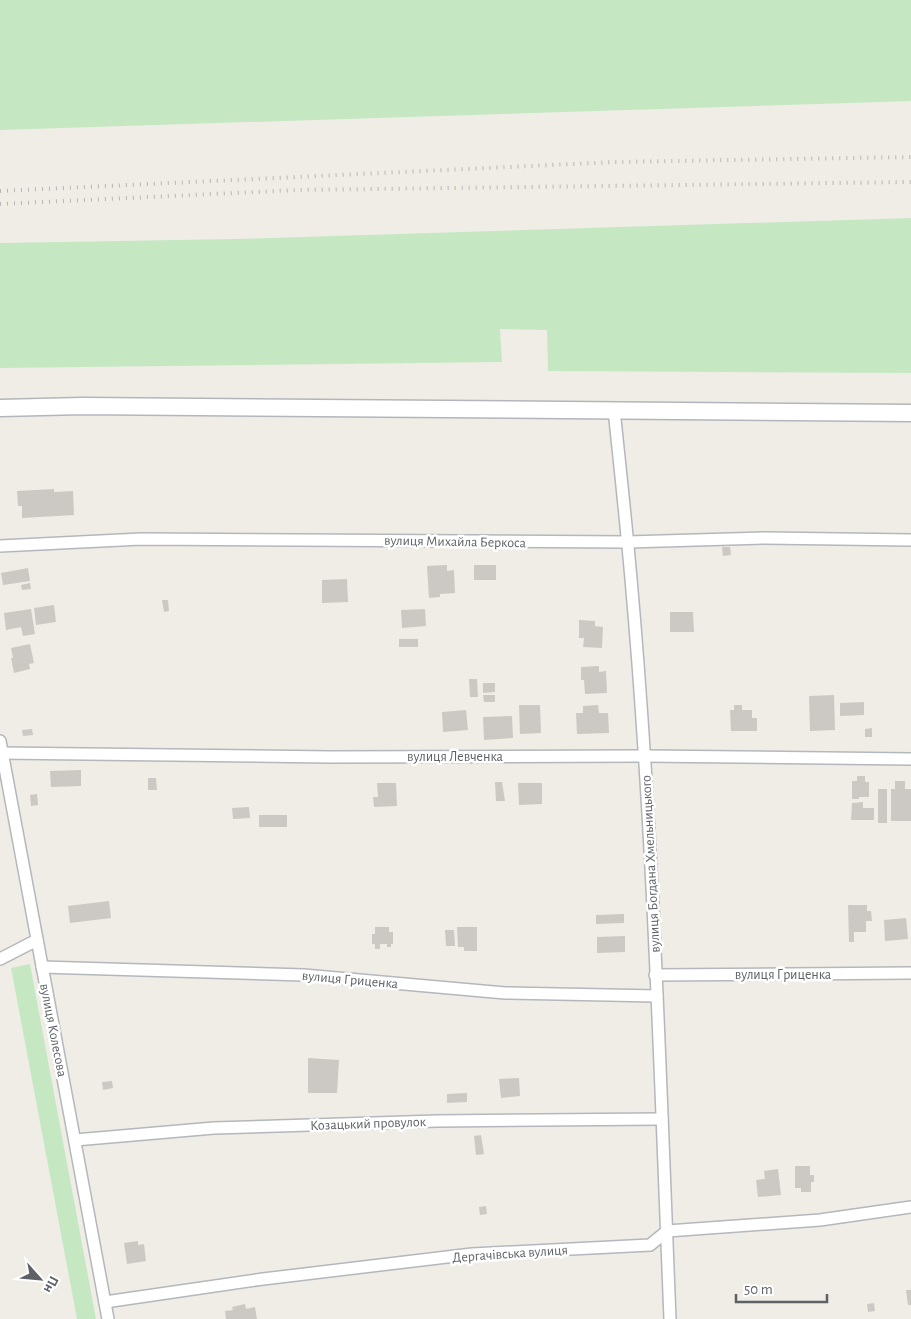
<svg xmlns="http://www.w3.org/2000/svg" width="911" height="1319" font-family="'Alegreya Sans',sans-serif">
  <rect width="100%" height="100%" fill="#f0ede6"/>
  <g fill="#c5e8c3">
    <polygon points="0,0 911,0 911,101 0,130"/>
    <polygon points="911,218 911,373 548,371 547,330 500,329 502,362 0,368 0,243 236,239"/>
    <polygon points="30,964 96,1319 77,1319 11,968"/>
  </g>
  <g fill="#ccc8c3">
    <polygon points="54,489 54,492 73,491 74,515 22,518 22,506 18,506 17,491"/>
    <polygon points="722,547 730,547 731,555 723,556"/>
    <polygon points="447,565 447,571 454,570 455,593 440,594 440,597 429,598 427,566"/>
    <rect x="474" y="565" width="22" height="15"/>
    <polygon points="28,568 30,581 3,585 1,573"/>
    <polygon points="347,579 348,602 322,603 322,580"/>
    <polygon points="30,583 31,589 22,590 21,585"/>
    <polygon points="162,600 168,600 169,611 164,612"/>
    <polygon points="54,605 56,622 36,625 34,608"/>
    <polygon points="31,609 35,634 23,636 21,627 6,630 4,613"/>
    <polygon points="425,609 426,626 402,628 401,610"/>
    <polygon points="670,612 693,612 694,632 670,632"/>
    <polygon points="579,620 595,621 595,626 603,627 602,648 583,647 584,638 579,638"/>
    <rect x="399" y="639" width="19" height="8"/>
    <polygon points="30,644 34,663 29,664 30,669 14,673 11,658 13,658 11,648"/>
    <polygon points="599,666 599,672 606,671 607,693 585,694 584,680 581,680 581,667"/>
    <polygon points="469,679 477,679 478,697 470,697"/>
    <polygon points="483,683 495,683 495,692 483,693"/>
    <polygon points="483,695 495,695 495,702 484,702"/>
    <polygon points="834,695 835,730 810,731 809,696"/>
    <polygon points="864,702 864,715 840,716 840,703"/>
    <polygon points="519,705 540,705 541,733 520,734"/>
    <polygon points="598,705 599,713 608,713 609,733 577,734 576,713 583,713 583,706"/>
    <polygon points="734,705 742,705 742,710 752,710 752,718 757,718 757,731 731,731 730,710 734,710"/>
    <polygon points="466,710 468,730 443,732 442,712"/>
    <polygon points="512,716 513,738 484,740 483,717"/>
    <polygon points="872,728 872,737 865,737 865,729"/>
    <polygon points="32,729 33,735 23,736 22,730"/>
    <polygon points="81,770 81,786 51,787 50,771"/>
    <polygon points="857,776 865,776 865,782 869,782 869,797 859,797 859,799 852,799 852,781 857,781"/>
    <polygon points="148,778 156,778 157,790 148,790"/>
    <polygon points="895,781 905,781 905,789 911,789 911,821 891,821 891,789 895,789"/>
    <polygon points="495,782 502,782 505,801 496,801"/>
    <polygon points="377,783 396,783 397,806 374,807 373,797 378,797"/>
    <polygon points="518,783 542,783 542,804 519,805"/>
    <rect x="878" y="789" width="9" height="34"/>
    <polygon points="37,794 38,805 31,806 30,795"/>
    <polygon points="863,802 863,808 874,808 874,820 851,820 852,803"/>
    <polygon points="249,807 250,818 233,819 232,808"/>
    <rect x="259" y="815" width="28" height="12"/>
    <polygon points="109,901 111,918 70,923 68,906"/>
    <polygon points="848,905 867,905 867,911 871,911 872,921 866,921 866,932 854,932 854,942 849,942"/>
    <polygon points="624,914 624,923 596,924 596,915"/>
    <polygon points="906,918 908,939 885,941 884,920"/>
    <polygon points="375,927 389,927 389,932 393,932 393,944 391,944 391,947 387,947 387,944 380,944 380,949 375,949 375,944 372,944 372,934 375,934"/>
    <polygon points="457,927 477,927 477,951 464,951 464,947 458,947"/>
    <polygon points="445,930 454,930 455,946 446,946"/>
    <polygon points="625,936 625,952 597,953 597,937"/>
    <polygon points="308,1058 339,1060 337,1093 308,1093"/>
    <polygon points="519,1078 520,1096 501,1098 499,1079"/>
    <polygon points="112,1081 113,1088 103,1090 102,1082"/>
    <polygon points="467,1093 467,1102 447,1103 447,1094"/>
    <polygon points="481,1135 484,1154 476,1155 474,1136"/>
    <polygon points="795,1166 810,1166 810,1175 814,1175 814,1182 811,1182 811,1192 801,1192 801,1188 795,1188"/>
    <polygon points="778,1169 781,1195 758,1197 756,1180 765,1179 764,1171"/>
    <polygon points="486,1206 487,1214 480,1215 479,1207"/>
    <polygon points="138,1241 138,1245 144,1244 146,1261 127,1264 124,1243"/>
    <polygon points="906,1290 911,1290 911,1305 908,1305"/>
    <polygon points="874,1303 875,1311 868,1312 867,1304"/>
    <polygon points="245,1304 246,1309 255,1307 257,1319 226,1319 225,1311 233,1310 232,1307"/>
  </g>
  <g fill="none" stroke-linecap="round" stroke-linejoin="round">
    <defs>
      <g id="minor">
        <path d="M614 410C620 466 626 522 631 579 653 825 660 1072 670 1319"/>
        <polyline points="0,546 141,539 628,542 765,538 911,540"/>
        <polyline points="0,741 108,1319"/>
        <polyline points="0,753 331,757 644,756 911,759"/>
        <polyline points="0,959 37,940"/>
        <polyline points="42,967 304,975 505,993 657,996"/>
        <polyline points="655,975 911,973"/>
        <polyline points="75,1140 214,1128 437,1121 662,1119"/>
        <polyline points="105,1302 263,1279 472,1254 650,1245 667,1231 820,1220 911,1207"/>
      </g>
      <polyline id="secondary" points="0,408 83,406 911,413"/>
    </defs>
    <use href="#minor" stroke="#b4b7bb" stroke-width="14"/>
    <use href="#secondary" stroke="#b2b6bb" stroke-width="19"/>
    <use href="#minor" stroke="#fff" stroke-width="11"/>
    <use href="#secondary" stroke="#fff" stroke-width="16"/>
    <g stroke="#b5b6b7" stroke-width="4" stroke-dasharray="1 6" stroke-linecap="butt">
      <polyline points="0,191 615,162 911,157"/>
      <polyline points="0,204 298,190 911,182"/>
    </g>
  </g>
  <g text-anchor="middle" stroke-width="5" stroke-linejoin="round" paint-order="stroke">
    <g font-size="14" fill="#5e6267" stroke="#fff">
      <text transform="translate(455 541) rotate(1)" y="5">вулиця Михайла Беркоса</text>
      <text x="455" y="761">вулиця Левченка</text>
      <text transform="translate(650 864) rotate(-93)" y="5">вулиця Богдана Хмельницького</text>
      <text x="783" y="979">вулиця Гриценка</text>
      <text transform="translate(350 979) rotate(5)" y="5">вулиця Гриценка</text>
      <text transform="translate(54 1030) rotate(79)" y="5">вулиця Колесова</text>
      <text transform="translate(368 1123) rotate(-2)" y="5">Козацький провулок</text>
      <text transform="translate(510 1253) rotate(-4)" y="5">Дергачівська вулиця</text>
    </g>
  </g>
  <g transform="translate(40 1279) rotate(117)" stroke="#ffffff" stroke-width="4" paint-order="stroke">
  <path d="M0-4L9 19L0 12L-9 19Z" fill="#5e6267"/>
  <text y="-8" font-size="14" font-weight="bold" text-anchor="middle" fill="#5e6267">Пн</text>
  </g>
  <path d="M736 1294v8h91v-8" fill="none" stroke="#5e6267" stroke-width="2.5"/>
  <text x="744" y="1294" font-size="15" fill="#5e6267" stroke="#ffffff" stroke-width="4" paint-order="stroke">50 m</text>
</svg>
